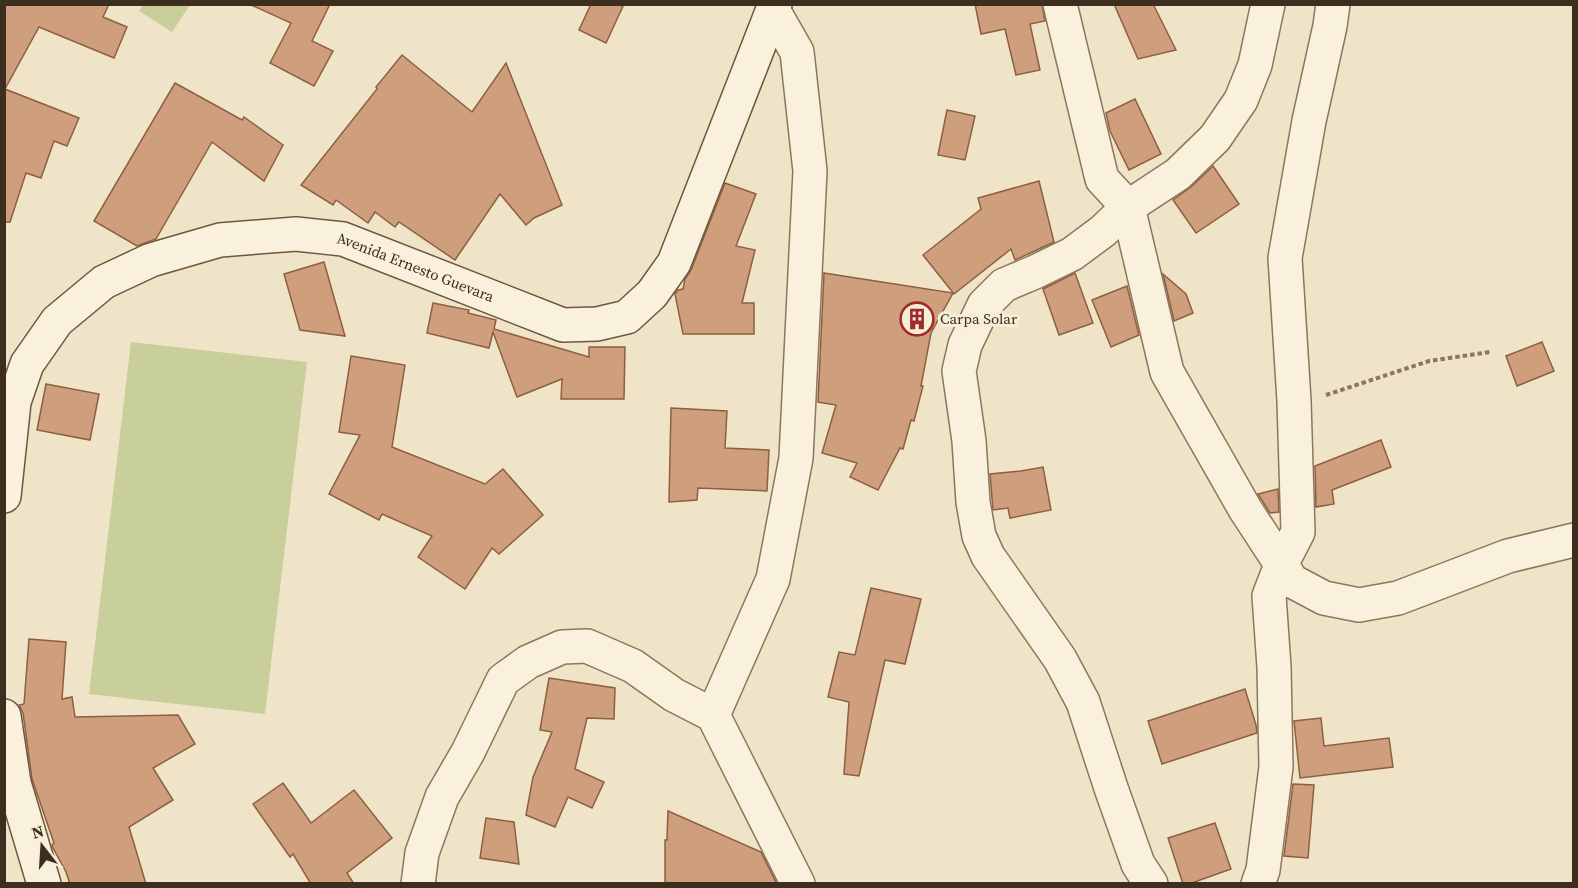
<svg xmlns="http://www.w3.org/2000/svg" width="1578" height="888" font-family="'Source Serif 4',serif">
  <rect width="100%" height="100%" fill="#f0e4c8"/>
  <g fill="#c9cf9b">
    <polygon points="143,5 143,4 190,5 172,32 139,11"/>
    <polygon points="131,342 307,362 265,714 89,694"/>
  </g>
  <g fill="#cf9f7d" stroke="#8d5f41" stroke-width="1.5">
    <polygon points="4,4 109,4 103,17 127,27 114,58 39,27 5,89 79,118 67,146 54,141 41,178 26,173 10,222 4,222"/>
    <polygon points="249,4 330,4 312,41 333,51 314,86 270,63 291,23"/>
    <polygon points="591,4 624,4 606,43 579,30"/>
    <polygon points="975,4 1042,4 1045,21 1030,24 1040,70 1016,75 1005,29 981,34"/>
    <polygon points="1114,4 1153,4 1176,50 1138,59"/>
    <polygon points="402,55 472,112 506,63 562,205 534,218 526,225 500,194 455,260 399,222 395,227 375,212 368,223 336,200 333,205 301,185 377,89 376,87"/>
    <polygon points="175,83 242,120 244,117 283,145 264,181 212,142 156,239 137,246 94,221"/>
    <polygon points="1135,99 1161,154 1129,170 1110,131 1106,113"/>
    <polygon points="947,110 975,116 965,160 938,155"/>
    <polygon points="1213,166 1239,204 1196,233 1173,200 1191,187"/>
    <polygon points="1039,181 1054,242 1015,260 1011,249 954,294 923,255 981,209 978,198"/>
    <polygon points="725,183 756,194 736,246 755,250 742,303 754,303 754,334 683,334 675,294 678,290 683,289 685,279 691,270"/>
    <polygon points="324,262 345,336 300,330 284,274"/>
    <polygon points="824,273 953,293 931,333 921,386 923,386 914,421 911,420 903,449 900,448 878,490 850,477 857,463 822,453 836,405 818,402"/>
    <polygon points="1075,273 1093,323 1059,335 1043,289"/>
    <polygon points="1163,274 1186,294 1193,313 1174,321"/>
    <polygon points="1127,286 1139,335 1111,347 1092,300"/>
    <polygon points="433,303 469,310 468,313 496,320 494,329 589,357 589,347 625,347 624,399 561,399 562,379 517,397 493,332 489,348 427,333"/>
    <polygon points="1542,342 1554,371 1517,386 1506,356"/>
    <polygon points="351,356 405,365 392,447 485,484 503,469 543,515 499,554 492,548 465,589 418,557 432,536 382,514 379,520 329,494 360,435 339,432"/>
    <polygon points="46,384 99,394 90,440 37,430"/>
    <polygon points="671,408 727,411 725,448 769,450 767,491 698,488 697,500 669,502"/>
    <polygon points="1381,440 1391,467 1332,490 1334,504 1316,507 1315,466"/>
    <polygon points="1043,467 1051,510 1010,518 1008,508 993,510 990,474 1021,471"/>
    <polygon points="1278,489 1279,512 1270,513 1258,494"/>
    <polygon points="871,588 921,599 905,664 885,660 859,776 844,774 849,702 828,697 839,652 855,655"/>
    <polygon points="29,639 66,642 62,699 72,697 75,717 178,715 195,744 153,768 173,800 129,827 146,884 70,884 66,872 53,848 52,845 54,843 32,779 23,713 19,705 24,704"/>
    <polygon points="549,678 615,688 614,719 587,718 575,769 604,782 592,808 568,797 555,827 526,815 533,777 552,732 540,730"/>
    <polygon points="1245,689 1256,725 1257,733 1162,764 1148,721"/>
    <polygon points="1321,718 1324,746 1389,738 1393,767 1300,778 1294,721"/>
    <polygon points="283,783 311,823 354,790 392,838 347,873 354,884 311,884 293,854 290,857 253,804"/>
    <polygon points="1293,784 1314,785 1308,858 1284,856"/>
    <polygon points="668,811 761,852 777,884 665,884 665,840 667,840"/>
    <polygon points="486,818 514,822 519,864 480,858"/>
    <polygon points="1215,823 1231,869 1189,884 1183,884 1168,838"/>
  </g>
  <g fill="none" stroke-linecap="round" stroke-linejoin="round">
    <defs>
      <g id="street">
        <polyline points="1060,4 1102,179 1128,207 1167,372 1245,509 1292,581 1324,598 1359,605 1398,598 1508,556 1574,540"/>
        <polyline points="713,715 773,579 796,458 810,171 797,52 773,10"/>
        <polyline points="418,884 422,853 442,797 468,752 503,680 528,662 562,647 587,646 633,666 674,695 713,715 798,884"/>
        <polyline points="1151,884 1138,864 1111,788 1083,702 1060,659 988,556 979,536 973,502 969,441 959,371 965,345 984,305 1004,285 1035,272 1072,254 1103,231 1128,207 1178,174 1215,138 1241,100 1255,65 1268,4"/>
        <polyline points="1258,884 1263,870 1276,767 1274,667 1269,596 1281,565 1298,532 1294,401 1285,258 1309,121 1330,26 1333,4"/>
      </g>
      <g id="secondary">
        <path id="s1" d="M4 496 14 402 27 364 57 321 104 282 151 260 220 240 296 234 343 239 563 325 597 324 627 317 652 294 674 263 775 4"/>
        <polyline points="4,716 14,783 44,884"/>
      </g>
    </defs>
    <use href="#street" stroke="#8d765c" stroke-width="36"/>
    <use href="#secondary" stroke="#6f573f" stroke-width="36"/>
    <polyline stroke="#8d765c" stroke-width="4" stroke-dasharray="4.5 3" stroke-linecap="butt" points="1326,395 1429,361 1490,352"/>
    <use href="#street" stroke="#faf1dc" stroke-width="33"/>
    <use href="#secondary" stroke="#faf1dc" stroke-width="33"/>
  </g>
  <defs>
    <symbol id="building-ring" viewBox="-11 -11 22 22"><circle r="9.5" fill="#f7eed8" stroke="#9e2a2b" stroke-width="1.5"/><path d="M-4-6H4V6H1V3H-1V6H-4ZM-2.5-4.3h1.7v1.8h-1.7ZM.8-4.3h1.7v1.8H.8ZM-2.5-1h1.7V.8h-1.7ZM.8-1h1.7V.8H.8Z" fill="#9e2a2b"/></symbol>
  </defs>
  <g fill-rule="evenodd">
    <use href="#building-ring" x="898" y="300" width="38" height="38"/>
  </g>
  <g text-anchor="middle" stroke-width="6" stroke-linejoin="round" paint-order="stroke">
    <g font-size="15" fill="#3d2e20" stroke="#f7eed8">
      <text dy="5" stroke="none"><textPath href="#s1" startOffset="573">Avenida Ernesto Guevara</textPath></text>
    </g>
    <g font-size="15" fill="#3d2e20" stroke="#f7eed8" text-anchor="start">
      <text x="940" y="324">Carpa Solar</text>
    </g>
  </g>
  <rect width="1578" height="888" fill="none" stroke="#3d2e20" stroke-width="12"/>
  <g transform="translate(42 846) rotate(343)" stroke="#f7eed8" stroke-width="4.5" paint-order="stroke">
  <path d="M0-4.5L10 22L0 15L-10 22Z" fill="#3d2e20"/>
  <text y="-9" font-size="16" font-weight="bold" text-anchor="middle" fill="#3d2e20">N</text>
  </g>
</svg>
